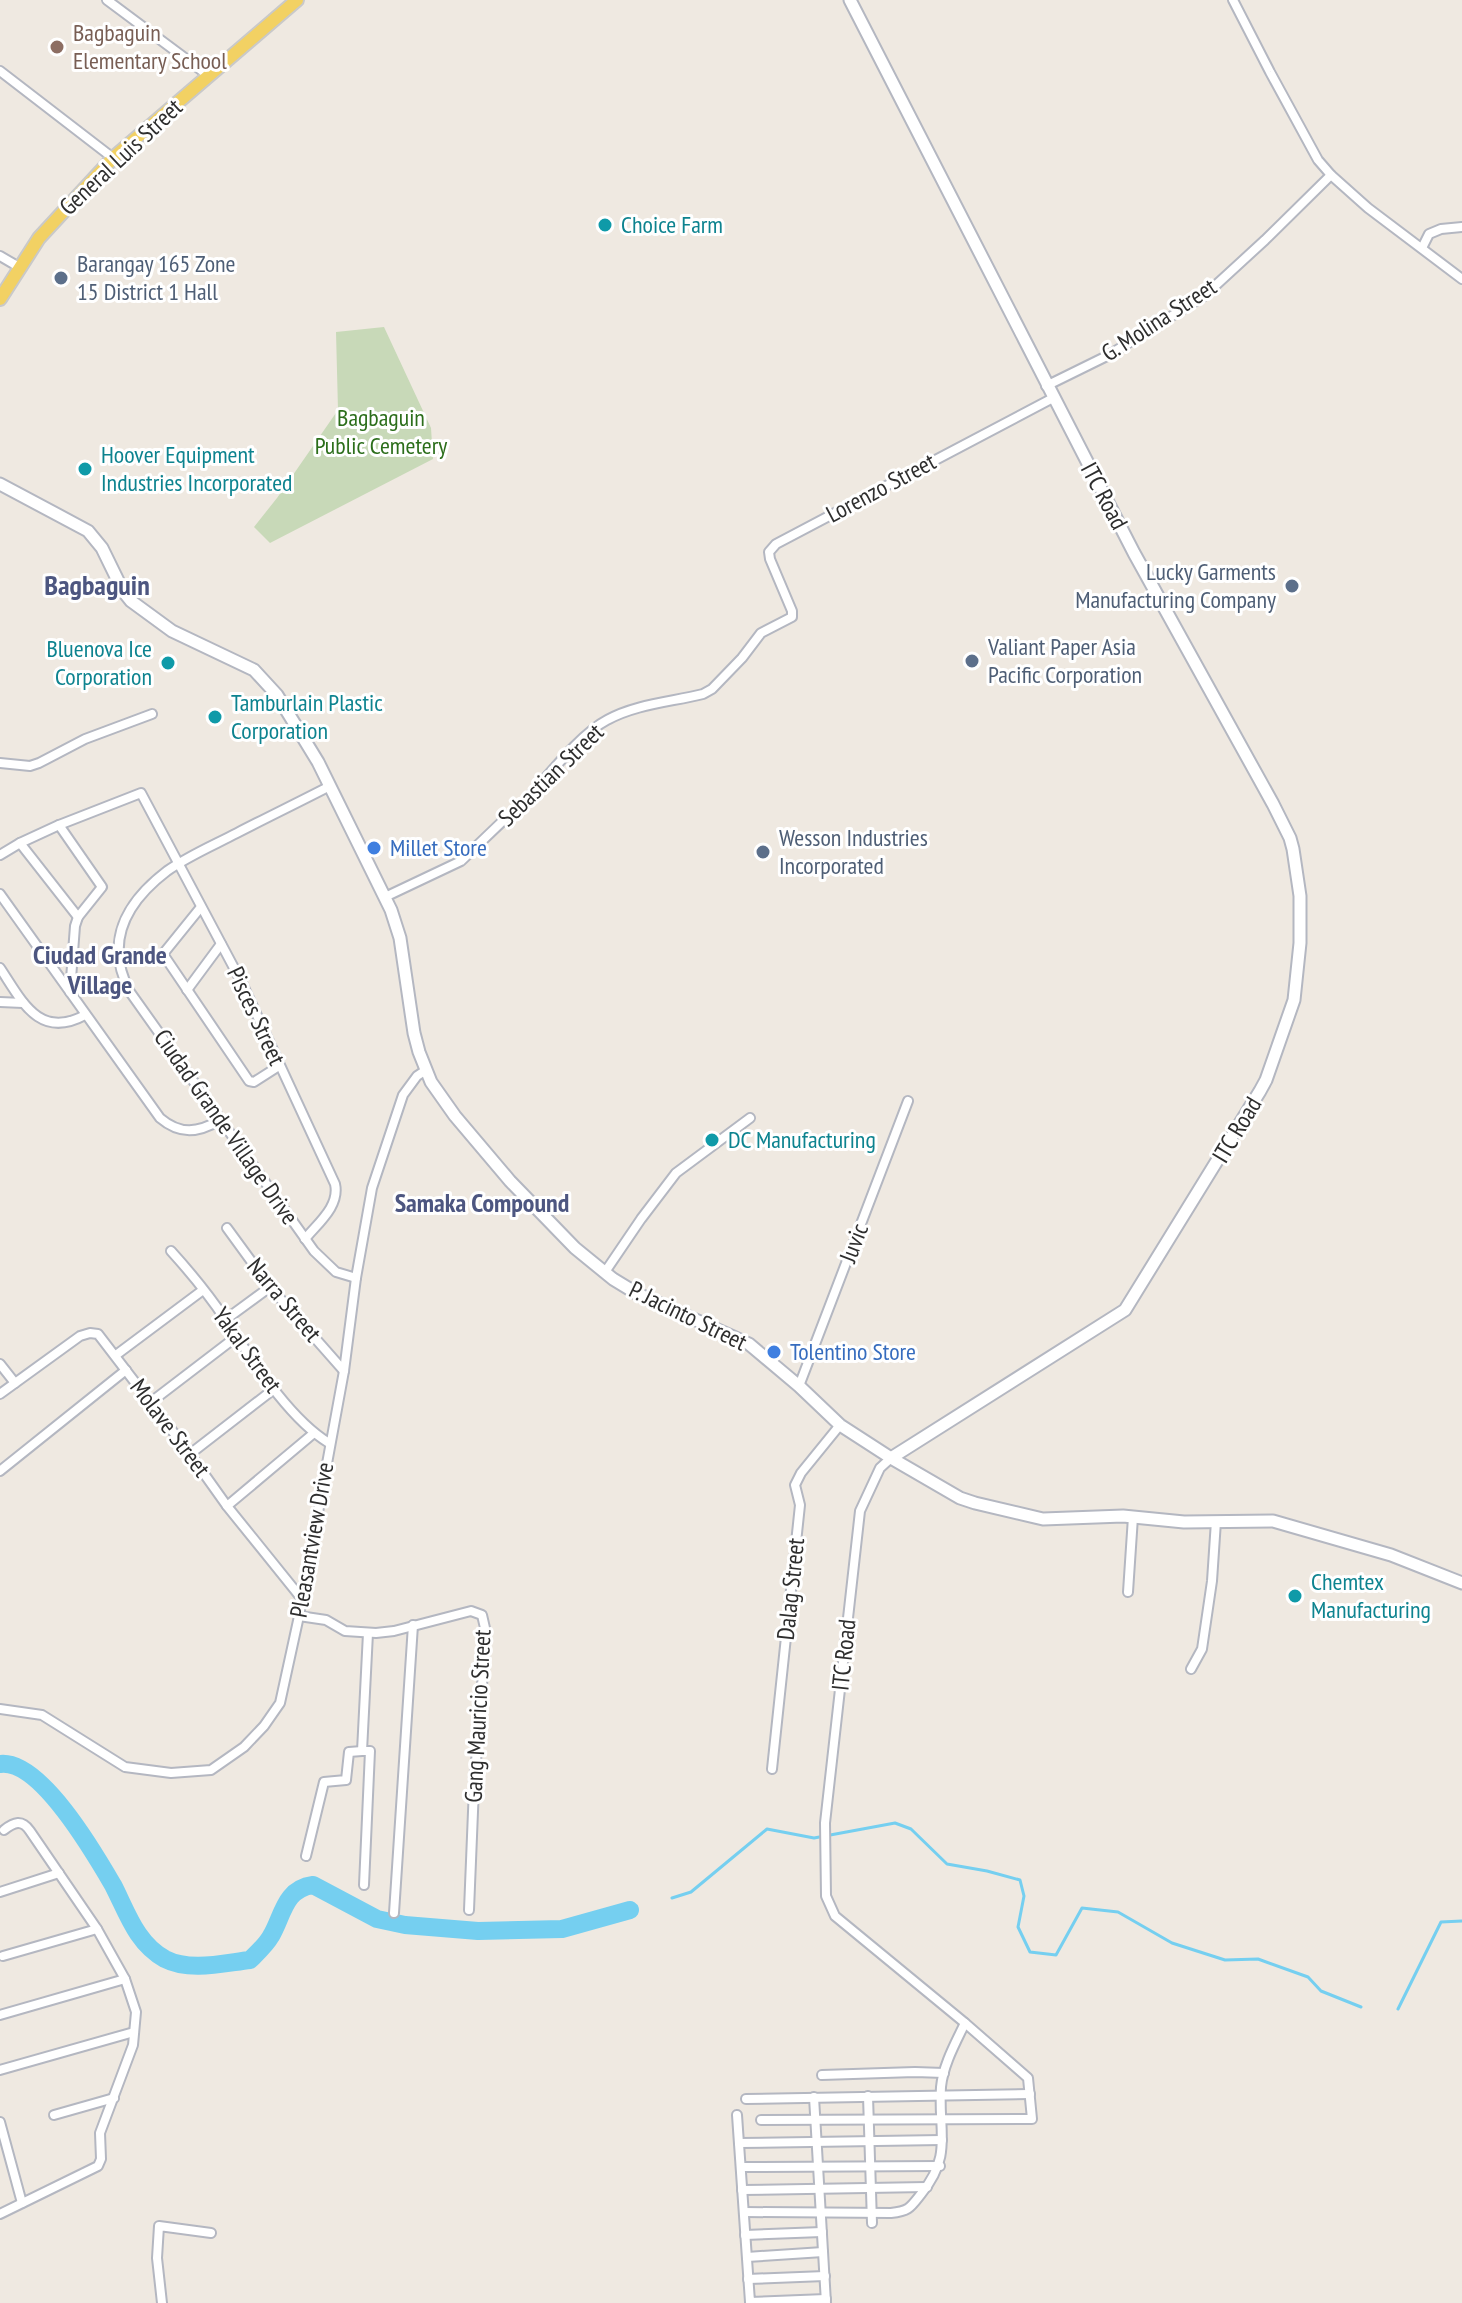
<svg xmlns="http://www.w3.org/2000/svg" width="1462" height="2303" font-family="'PT Sans Narrow',sans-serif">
  <rect width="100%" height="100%" fill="#efe9e1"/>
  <polygon fill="#c8d9b8" points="384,327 431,428 433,459 270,543 254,527 277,498 338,410 336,332"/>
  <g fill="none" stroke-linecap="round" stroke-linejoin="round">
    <g stroke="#75cff0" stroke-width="3">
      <polyline points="672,1898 691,1892 767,1829 814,1838 895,1823 911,1829 947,1864 987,1871 1020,1880 1024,1896 1018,1927 1030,1952 1056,1955 1082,1908 1118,1912 1172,1943 1225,1960 1258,1959 1308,1977 1321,1991 1361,2007"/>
      <polyline points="1398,2009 1441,1922 1462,1921"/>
    </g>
    <path stroke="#75cff0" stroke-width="18" d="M0 1764C40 1759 95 1854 113 1885 127 1912 136 1943 165 1959 190 1972 224 1963 250 1960 257 1953 266 1945 271 1936 283 1916 284 1889 313 1885L377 1919 405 1925 478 1931 562 1929 630 1910"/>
    <defs>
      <g id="street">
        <polyline points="107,0 209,76"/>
        <polyline points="1233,0 1270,72 1318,160 1331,175 1368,208 1462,279"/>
        <polyline points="0,71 113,158"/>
        <polyline points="1422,248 1429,234 1441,229 1462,227"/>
        <polyline points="0,256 19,267"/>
        <polyline points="1046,386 1109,355 1204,296 1265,240 1331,175"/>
        <polyline points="0,763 30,766 39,763 85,739 152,714"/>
        <path d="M330 786C299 802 268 817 237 833 214 845 188 856 167 871 125 903 104 943 130 992L314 1251 336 1272 356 1278"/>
        <polyline points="59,825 102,887 78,917 75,926 70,992"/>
        <polyline points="20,843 78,917"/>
        <path d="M0 855 20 843 59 825 141 793 242 983 335 1184C340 1206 318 1223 305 1239"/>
        <path d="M0 894 160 1118C180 1135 198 1133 220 1120"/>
        <path d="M385 897 461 861 508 816 518 809C542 784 578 735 607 720 636 704 671 702 703 694L712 689 742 658 761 633 792 617V611L770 559 769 552 776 544 1053 398"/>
        <polyline points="201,907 163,954 249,1081 254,1082 279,1066"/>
        <path d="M0 968C22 1001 39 1040 85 1015"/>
        <polyline points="187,990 221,944"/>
        <polyline points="0,1002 23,1003"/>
        <polyline points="227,1228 270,1287 344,1371"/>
        <path d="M171 1251C190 1272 209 1295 225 1319 252 1359 288 1418 329 1443"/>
        <polyline points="605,1272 641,1219 676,1173 750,1118"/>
        <polyline points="225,1320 270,1287"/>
        <polyline points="116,1355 203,1290"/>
        <polyline points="0,1364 15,1383"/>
        <polyline points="799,1386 908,1101"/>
        <polyline points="0,1394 80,1336 90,1333 98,1334 190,1454 227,1506 302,1599"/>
        <polyline points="151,1402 236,1337"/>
        <polyline points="190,1454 274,1389"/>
        <polyline points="0,1471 126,1370"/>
        <polyline points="227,1506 314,1433"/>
        <polyline points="1128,1592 1133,1517"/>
        <polyline points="299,1616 326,1620 345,1631 376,1633 394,1631 471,1611 482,1615 485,1628 485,1647 474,1787 469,1910"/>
        <polyline points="1191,1669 1202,1649 1212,1581 1216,1521"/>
        <polyline points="0,1709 42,1715 125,1767 171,1773 211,1770 244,1747 264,1726 280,1703 299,1616 344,1371 356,1278 372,1188 403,1095 417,1076 426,1070"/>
        <polyline points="772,1769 800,1505 795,1485 801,1473 840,1425"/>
        <polyline points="306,1856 324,1782 346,1780 349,1752 362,1751"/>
        <polyline points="364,1885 370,1751 362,1751 368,1633"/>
        <polyline points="0,1892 59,1873"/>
        <polyline points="394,1913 413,1625"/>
        <polyline points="3,1956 97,1929"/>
        <polyline points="0,2015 125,1979"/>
        <polyline points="0,2070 134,2032"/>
        <polyline points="822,2075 915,2072 944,2073"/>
        <polyline points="868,2096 872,2223"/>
        <polyline points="814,2097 826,2303"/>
        <polyline points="746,2099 1030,2094"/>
        <polyline points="54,2115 114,2098"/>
        <polyline points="737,2115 750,2302 826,2299"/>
        <polyline points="761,2120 1032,2119 1028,2078 965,2023 835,1916 826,1896 825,1823 860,1511 880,1468 891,1458"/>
        <polyline points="0,2122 22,2203"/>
        <polyline points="739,2143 942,2140"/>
        <polyline points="741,2167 940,2166"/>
        <polyline points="742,2190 927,2187"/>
        <path d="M744 2212 891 2213C909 2211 910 2208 921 2194 953 2155 938 2132 941 2087 943 2065 956 2042 965 2023"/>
        <path d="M0 2214 98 2166 101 2159 100 2133 133 2045 136 2012 125 1979 97 1929 30 1831C22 1819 14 1822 4 1830"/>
        <polyline points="745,2235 822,2232"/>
        <polyline points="747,2257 823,2252"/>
        <polyline points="748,2279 825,2276"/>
        <polyline points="162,2303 157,2258 159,2226 211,2233"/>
      </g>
      <g id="secondary">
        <polyline points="850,0 1134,553 1273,804 1290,838 1293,849 1300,896 1300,943 1294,1000 1266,1080 1260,1091 1125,1310 891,1458"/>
        <polyline points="0,484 88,531 102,548 123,591 131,601 172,631 254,670 277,695 318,762 391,910 400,938 414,1033 419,1052 431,1082 455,1116 510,1181 575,1248 613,1279 636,1293 749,1344 799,1386 840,1425 891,1458 960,1498 975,1503 1043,1519 1123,1516 1184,1522 1273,1521 1391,1555 1462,1583"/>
      </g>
      <polyline id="primary" points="0,299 39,238 113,158 297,0"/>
    </defs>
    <use href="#street" stroke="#b4b7c1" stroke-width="12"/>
    <use href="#secondary" stroke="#b4b7c1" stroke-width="15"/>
    <use href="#primary" stroke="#c9c9c9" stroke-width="16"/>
    <use href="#street" stroke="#fff" stroke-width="8"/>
    <use href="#secondary" stroke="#fff" stroke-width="11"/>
    <use href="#primary" stroke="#f2d163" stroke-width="12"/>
  </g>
  <circle fill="#8d6e63" stroke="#fff" stroke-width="3" cx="57" cy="47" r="8"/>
  <g fill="#0f9aa8" stroke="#fff" stroke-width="3">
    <circle cx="605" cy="225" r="8"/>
    <circle cx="85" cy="469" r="8"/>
    <circle cx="168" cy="663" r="8"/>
    <circle cx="215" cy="717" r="8"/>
    <circle cx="712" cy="1140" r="8"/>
    <circle cx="1295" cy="1596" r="8"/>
  </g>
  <g fill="#5c6f8a" stroke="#fff" stroke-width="3">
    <circle cx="61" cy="278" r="8"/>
    <circle cx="1292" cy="586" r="8"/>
    <circle cx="972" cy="661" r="8"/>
    <circle cx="763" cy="852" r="8"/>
  </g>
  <g fill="#3f7fe0" stroke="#fff" stroke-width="3">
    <circle cx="374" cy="848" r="8"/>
    <circle cx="774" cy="1352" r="8"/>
  </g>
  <g text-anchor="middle" stroke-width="6" stroke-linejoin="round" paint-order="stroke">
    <g font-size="24" fill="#785e54" stroke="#fff" text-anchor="start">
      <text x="73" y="41">Bagbaguin<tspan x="73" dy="28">Elementary School</tspan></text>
    </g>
    <g font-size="24" fill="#2e2e2e" stroke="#fff">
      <text transform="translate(121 157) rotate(-43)" y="8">General Luis Street</text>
      <text transform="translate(1159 320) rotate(-33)" y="8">G. Molina Street</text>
      <text transform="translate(881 488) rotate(-28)" y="8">Lorenzo Street</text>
      <text transform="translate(1104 496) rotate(62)" y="8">ITC Road</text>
      <text transform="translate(551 775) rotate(-44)" y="8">Sebastian Street</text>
      <text transform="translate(256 1016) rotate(65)" y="8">Pisces Street</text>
      <text transform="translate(226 1127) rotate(55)" y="8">Ciudad Grande Village Drive</text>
      <text transform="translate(1237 1130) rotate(-59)" y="8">ITC Road</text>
      <text transform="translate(854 1243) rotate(-69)" y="8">Juvic</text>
      <text transform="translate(284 1300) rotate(50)" y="8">Narra Street</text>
      <text transform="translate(688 1316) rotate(26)" y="8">P. Jacinto Street</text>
      <text transform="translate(247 1350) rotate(54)" y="8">Yakal Street</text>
      <text transform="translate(170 1428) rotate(53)" y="8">Molave Street</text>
      <text transform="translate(312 1540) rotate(-80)" y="8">Pleasantview Drive</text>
      <text transform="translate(791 1589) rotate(-84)" y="8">Dalag Street</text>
      <text transform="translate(844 1655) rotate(-84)" y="8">ITC Road</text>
      <text transform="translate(478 1716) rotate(-87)" y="8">Gang Mauricio Street</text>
    </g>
    <g font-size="24" fill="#0d838f" stroke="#fff" text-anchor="start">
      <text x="621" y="233">Choice Farm</text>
      <text x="101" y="463">Hoover Equipment<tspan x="101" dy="28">Industries Incorporated</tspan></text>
      <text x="152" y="657" text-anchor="end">Bluenova Ice<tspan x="152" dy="28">Corporation</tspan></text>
      <text x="231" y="711">Tamburlain Plastic<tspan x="231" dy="28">Corporation</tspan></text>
      <text x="728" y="1148">DC Manufacturing</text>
      <text x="1311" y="1590">Chemtex<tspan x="1311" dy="28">Manufacturing</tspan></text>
    </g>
    <g font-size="24" fill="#4e5e75" stroke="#fff" text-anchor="start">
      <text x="77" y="272">Barangay 165 Zone<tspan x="77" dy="28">15 District 1 Hall</tspan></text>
      <text x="1276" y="580" text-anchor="end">Lucky Garments<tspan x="1276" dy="28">Manufacturing Company</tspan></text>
      <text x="988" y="655">Valiant Paper Asia<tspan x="988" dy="28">Pacific Corporation</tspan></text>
      <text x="779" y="846">Wesson Industries<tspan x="779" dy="28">Incorporated</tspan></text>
    </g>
    <g font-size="24" fill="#2c6e1b" stroke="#fff">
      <text x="381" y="426">Bagbaguin<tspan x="381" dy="28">Public Cemetery</tspan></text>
    </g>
    <g font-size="24" fill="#366cbe" stroke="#fff" text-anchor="start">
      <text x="390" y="856">Millet Store</text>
      <text x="790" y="1360">Tolentino Store</text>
    </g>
    <g font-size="26" font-weight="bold" fill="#4d5680" stroke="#fff">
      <text x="100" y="964">Ciudad Grande<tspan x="100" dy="30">Village</tspan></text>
      <text x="482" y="1212">Samaka Compound</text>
    </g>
    <g font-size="28" font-weight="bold" fill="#4d5680" stroke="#fff">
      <text x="97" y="595">Bagbaguin</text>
    </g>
  </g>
</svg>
